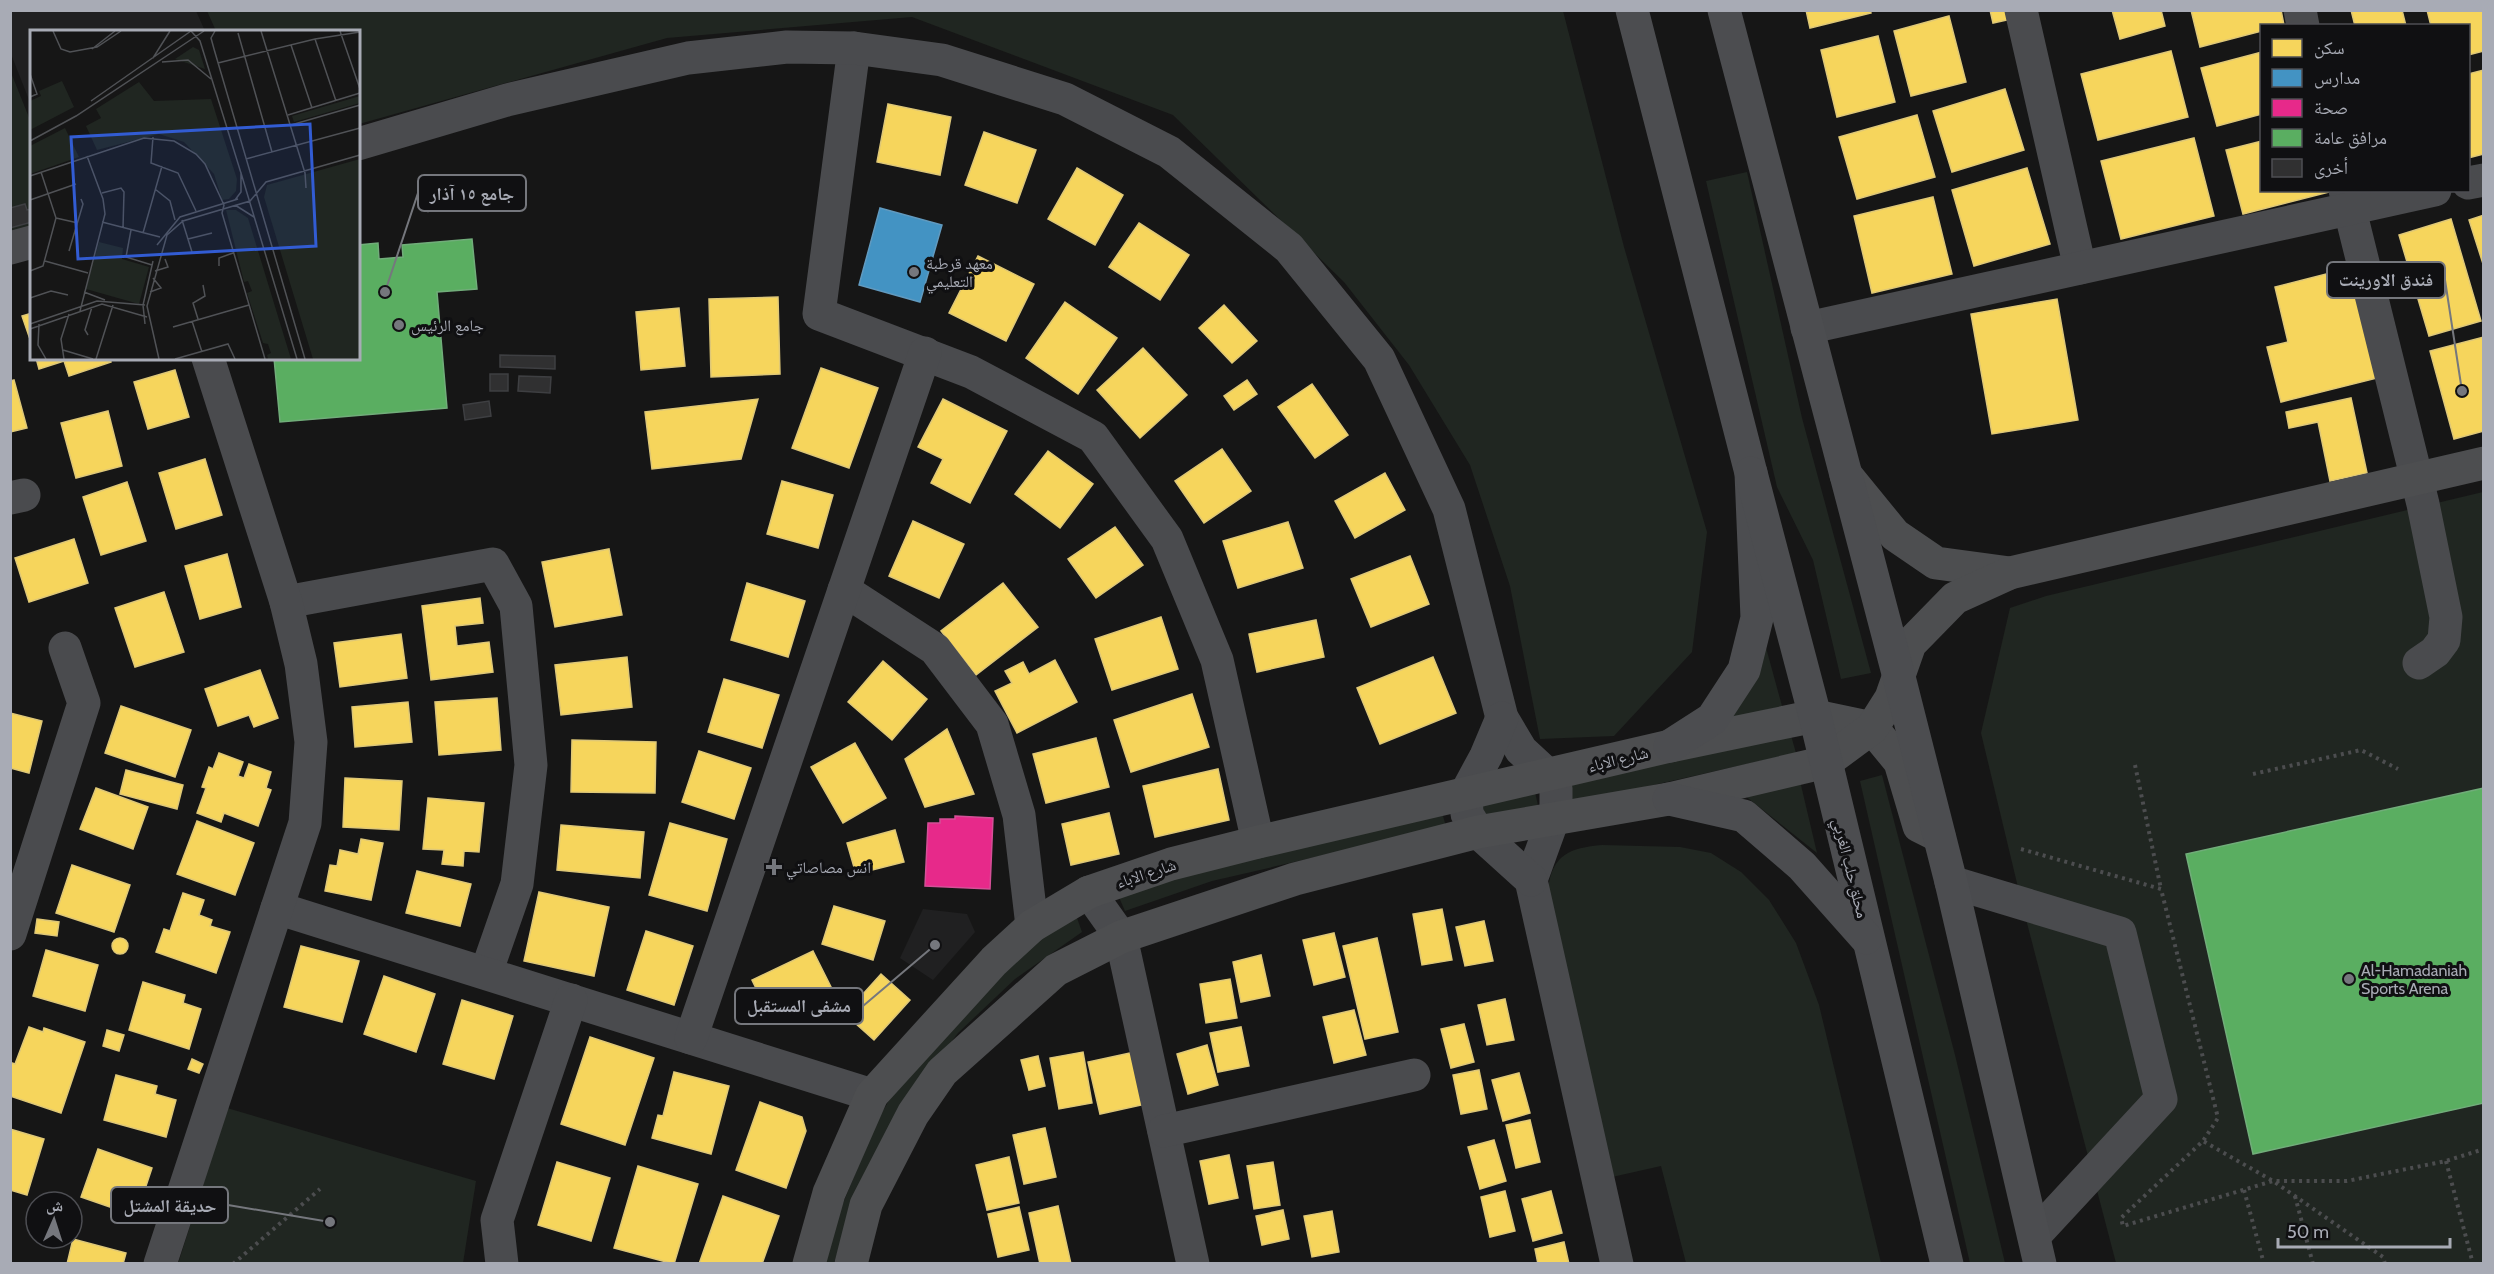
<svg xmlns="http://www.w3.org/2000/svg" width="2494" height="1274" font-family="Cabin,'Noto Naskh Arabic',sans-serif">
  <rect width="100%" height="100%" fill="#161616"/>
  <g fill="#202021">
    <polygon points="10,11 196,11 205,31 32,32 31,105 11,54"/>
    <polygon points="923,909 967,914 975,932 933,980 900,958"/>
  </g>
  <g fill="#202621">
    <polygon points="207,11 1563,11 1624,247 1707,532 1692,652 1614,736 1540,739 1510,586 1470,465 1409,365 1344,282 1173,115 912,17 667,38 359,124 358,32 216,31"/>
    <polygon points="10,70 32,125 31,227 10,233"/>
    <polygon points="1747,172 1802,418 1871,673 1841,679 1813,560 1777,487 1706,181"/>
    <polygon points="2483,492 2483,1263 2116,1263 2022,904 1981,733 2010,608 2046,596"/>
    <polygon points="1765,644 1782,706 1726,720"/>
    <polygon points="1790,732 1796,753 1573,803 1566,783"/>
    <polygon points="1882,775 1955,1055 2005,1263 1970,1263 1860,781"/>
    <polygon points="1800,781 1817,853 1744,795"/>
    <polygon points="1535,792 1539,810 1478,825 1474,806"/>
    <polygon points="1442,812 1446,827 1212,881 1125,911 1118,895 1209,866"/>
    <path d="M1602 845 1680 847 1711 853 1741 872 1769 900 1796 943 1819 1005 1881 1263H1686L1661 1166 1612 1177 1548 890C1552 854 1570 848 1602 845Z"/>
    <polygon points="1076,915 1082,932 1015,979 958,1033 910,1097 854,1201 834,1263 818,1264 876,1123 896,1088 923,1054 1041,937"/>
    <polygon points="227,1108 476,1181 463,1263 178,1264"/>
  </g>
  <g fill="#f6d55c" stroke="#dfc877" stroke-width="1.5">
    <polygon points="1806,10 1870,10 1871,13 1810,28"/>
    <polygon points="1990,10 2014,10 2016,18 1993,23"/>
    <polygon points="2112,10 2161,10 2165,26 2120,39"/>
    <polygon points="2191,10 2281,10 2284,25 2262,26 2262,31 2200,47"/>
    <polygon points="2351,10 2402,10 2406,26 2355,26"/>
    <polygon points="2427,10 2483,10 2484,51 2468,55 2468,26 2431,26"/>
    <polygon points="1949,16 1966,82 1911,96 1894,31"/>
    <polygon points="1878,36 1895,102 1837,117 1821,50"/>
    <polygon points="2171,51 2188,117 2098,140 2081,74"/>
    <polygon points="2262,52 2262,114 2217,126 2201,68"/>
    <polygon points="2484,70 2484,154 2468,158 2468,74"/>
    <polygon points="2005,89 2024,150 1952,172 1933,111"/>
    <polygon points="888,104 951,117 940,175 877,162"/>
    <polygon points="1917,115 1935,177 1857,199 1839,137"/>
    <polygon points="984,132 1036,150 1017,203 965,185"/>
    <polygon points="2194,138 2214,216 2121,239 2101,161"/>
    <polygon points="2262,141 2262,190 2329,192 2243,214 2226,150"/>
    <polygon points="1077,168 1123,195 1095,245 1048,219"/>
    <polygon points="2027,168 2050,244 1974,266 1952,190"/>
    <polygon points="1933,197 1952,274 1872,293 1854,216"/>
    <polygon points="2484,215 2484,267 2469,220"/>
    <polygon points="2451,219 2481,321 2429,336 2399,235"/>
    <polygon points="1139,223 1189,255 1160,300 1109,267"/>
    <polygon points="978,256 1034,284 1006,341 949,313"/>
    <polygon points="2354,267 2381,377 2281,402 2267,347 2288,342 2275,287"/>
    <polygon points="778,297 780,374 711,377 709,299"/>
    <polygon points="2057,299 2078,420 1992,434 1971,314"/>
    <polygon points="1065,302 1117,338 1078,394 1026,358"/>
    <polygon points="1224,305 1257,341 1232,363 1199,328"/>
    <polygon points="679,308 685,366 641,370 636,312"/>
    <polygon points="32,313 32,345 22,316"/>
    <polygon points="2484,337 2484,431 2454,439 2430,351"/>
    <polygon points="1143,348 1187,395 1140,438 1097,390"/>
    <polygon points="36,358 110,358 111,362 69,376 64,361 39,369"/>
    <polygon points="821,368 878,388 849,468 792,448"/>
    <polygon points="175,370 189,417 148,429 134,382"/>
    <polygon points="14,380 27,428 10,432 10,381"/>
    <polygon points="1247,380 1257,394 1234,410 1224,396"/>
    <polygon points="1312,384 1348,435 1315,458 1278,407"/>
    <polygon points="2351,398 2367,473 2330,481 2318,422 2289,428 2286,412"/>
    <polygon points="758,399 741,459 652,469 645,412"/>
    <polygon points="943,399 1007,431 970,503 931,483 943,459 918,447"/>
    <polygon points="108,411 122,466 76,478 61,423"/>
    <polygon points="1222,449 1251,491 1204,523 1175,481"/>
    <polygon points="1048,451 1093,484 1060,528 1015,494"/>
    <polygon points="205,459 222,515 176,529 159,473"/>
    <polygon points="1385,473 1405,510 1355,538 1335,501"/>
    <polygon points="782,481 833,495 818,548 767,534"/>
    <polygon points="127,482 146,541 101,555 83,497"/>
    <polygon points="913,521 964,544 939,598 889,576"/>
    <polygon points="1288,522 1303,568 1238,588 1223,541"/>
    <polygon points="1115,527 1143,565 1096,598 1068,559"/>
    <polygon points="74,539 88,583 29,602 15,558"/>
    <polygon points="609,549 622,615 555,627 542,562"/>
    <polygon points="227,554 241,607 200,619 185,566"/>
    <polygon points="1410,556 1429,604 1371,627 1351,579"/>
    <polygon points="747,583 805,601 788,657 731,640"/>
    <polygon points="1003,583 1038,627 976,675 941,631"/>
    <polygon points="164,592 184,652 135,667 115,608"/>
    <polygon points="480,598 483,623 455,626 457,646 489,642 493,672 431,680 422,606"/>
    <polygon points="1161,617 1178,669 1112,690 1095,639"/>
    <polygon points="1316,620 1324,657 1257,672 1249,634"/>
    <polygon points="401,634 407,678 340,687 334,643"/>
    <polygon points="627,657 632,707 561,715 555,665"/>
    <polygon points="1433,657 1456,713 1380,744 1357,688"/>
    <polygon points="1055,660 1077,702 1017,733 995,691 1012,683 1005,671 1023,662 1029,674"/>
    <polygon points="883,661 927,699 892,740 848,702"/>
    <polygon points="260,670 278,718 254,727 249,715 218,726 205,689"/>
    <polygon points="724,679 779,695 762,748 708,732"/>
    <polygon points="1192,694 1209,747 1131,772 1114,720"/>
    <polygon points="497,698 501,750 439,755 435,702"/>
    <polygon points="408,702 412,742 355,747 352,707"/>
    <polygon points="121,706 191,730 175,777 105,753"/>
    <polygon points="10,713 42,721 29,773 10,768"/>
    <polygon points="947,729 974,794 925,807 905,759"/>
    <polygon points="1096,738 1109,787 1046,803 1033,754"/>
    <polygon points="572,740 656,742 655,793 571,792"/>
    <polygon points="855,743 886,798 843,823 811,767"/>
    <polygon points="699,751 751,768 734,819 682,802"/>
    <polygon points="219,753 243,762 238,776 244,778 249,764 271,772 266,788 271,790 258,826 224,813 221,822 197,813 206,788 202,787 209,767 213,769"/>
    <polygon points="1218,769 1229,820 1155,837 1143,786"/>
    <polygon points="126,770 183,785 177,809 120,794"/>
    <polygon points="345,778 402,781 399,830 343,827"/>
    <polygon points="96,788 148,807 133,849 80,829"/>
    <polygon points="428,798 484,803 479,852 464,851 463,866 442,864 444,850 423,849"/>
    <polygon points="1109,813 1119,854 1071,865 1062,824"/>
    <polygon points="197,821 254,843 235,895 177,874"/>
    <polygon points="670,823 727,839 707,911 649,895"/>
    <polygon points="561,825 644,832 640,878 557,870"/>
    <polygon points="895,830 904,862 856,874 847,843"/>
    <polygon points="361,839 383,843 371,900 325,891 330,865 337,866 340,850 358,854"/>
    <polygon points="72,865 130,885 114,932 56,913"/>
    <polygon points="417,871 471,884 460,926 406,913"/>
    <polygon points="539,892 609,907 594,976 524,961"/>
    <polygon points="183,893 204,900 199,915 212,920 210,926 230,932 216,973 156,952 164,929 170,931"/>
    <polygon points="834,906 885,921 873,960 822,944"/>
    <polygon points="1442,909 1452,960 1422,965 1413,914"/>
    <polygon points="37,919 59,922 57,936 35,933"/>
    <polygon points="1484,921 1493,961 1465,966 1456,927"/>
    <polygon points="646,931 693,946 674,1005 627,990"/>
    <polygon points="1334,933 1345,977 1314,985 1303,940"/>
    <circle cx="120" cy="946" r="8"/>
    <polygon points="1377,938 1398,1032 1365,1039 1343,946"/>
    <polygon points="301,946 359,961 342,1022 284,1007"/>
    <polygon points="46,950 98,965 85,1011 33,996"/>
    <polygon points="813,951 832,989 771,1019 752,980"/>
    <polygon points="1261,955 1270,996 1241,1002 1233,962"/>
    <polygon points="881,974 910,1000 874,1040 845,1014"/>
    <polygon points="384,976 435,994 416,1052 364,1034"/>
    <polygon points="1230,979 1237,1018 1206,1023 1200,984"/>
    <polygon points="143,982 185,995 183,1003 201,1009 189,1049 129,1030"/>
    <polygon points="1505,999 1514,1040 1487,1045 1478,1005"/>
    <polygon points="462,1000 513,1016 494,1079 443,1064"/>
    <polygon points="1354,1010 1366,1055 1334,1063 1323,1017"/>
    <polygon points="1464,1024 1474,1062 1451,1068 1441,1029"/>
    <polygon points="29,1027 43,1032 44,1028 85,1042 61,1113 10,1096 10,1066 12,1063 15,1064"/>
    <polygon points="1241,1027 1249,1066 1218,1072 1210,1033"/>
    <polygon points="107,1030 124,1035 119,1051 103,1046"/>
    <polygon points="590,1037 654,1058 625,1145 561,1124"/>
    <polygon points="1207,1045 1218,1085 1188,1094 1177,1054"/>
    <polygon points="1083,1052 1092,1103 1059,1109 1050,1058"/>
    <polygon points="1135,1052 1146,1104 1100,1114 1088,1062"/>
    <polygon points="1038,1056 1045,1086 1029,1090 1021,1060"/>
    <polygon points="192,1059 203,1064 199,1073 188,1069"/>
    <polygon points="1479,1070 1487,1109 1461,1114 1453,1075"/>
    <polygon points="674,1072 729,1086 711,1154 652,1138 658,1115 663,1116"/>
    <polygon points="1519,1073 1530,1113 1503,1121 1492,1080"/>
    <polygon points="116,1075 157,1086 155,1094 176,1100 166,1137 104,1120"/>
    <polygon points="760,1102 802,1117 806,1131 786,1188 736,1170"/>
    <polygon points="1530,1120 1540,1162 1516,1168 1506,1125"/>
    <polygon points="1045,1128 1056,1177 1024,1184 1013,1135"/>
    <polygon points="10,1129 44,1139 27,1195 10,1190"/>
    <polygon points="1494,1140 1506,1181 1480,1189 1468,1147"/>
    <polygon points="98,1149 152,1168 136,1216 81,1197"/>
    <polygon points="1229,1155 1238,1198 1209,1204 1200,1161"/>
    <polygon points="1009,1157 1019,1203 987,1210 976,1165"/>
    <polygon points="557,1162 610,1178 591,1241 538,1225"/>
    <polygon points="1273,1162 1280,1205 1254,1209 1247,1166"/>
    <polygon points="638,1166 698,1184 674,1264 614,1248"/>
    <polygon points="1505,1191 1515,1231 1490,1237 1481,1197"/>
    <polygon points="1551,1191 1562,1233 1533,1241 1522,1199"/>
    <polygon points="723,1196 779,1216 762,1264 699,1264"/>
    <polygon points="1058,1206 1071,1264 1040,1264 1029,1213"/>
    <polygon points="1019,1207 1029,1250 998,1257 988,1214"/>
    <polygon points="1283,1210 1289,1239 1262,1245 1256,1216"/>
    <polygon points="1332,1211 1339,1252 1312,1257 1304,1216"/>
    <polygon points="73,1239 126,1253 123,1264 67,1264"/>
    <polygon points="1564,1242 1569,1264 1538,1264 1535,1249"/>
  </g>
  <polygon fill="#4393c3" stroke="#619abf" stroke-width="1.5" points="880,208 942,225 920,302 859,285"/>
  <polygon fill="#e7298a" stroke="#d45097" stroke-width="1.5" points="955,816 993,818 990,889 925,886 928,823 940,823 940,819 955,819"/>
  <g fill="#5aae61" stroke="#71ad7a" stroke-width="1.5">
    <polygon points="472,239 477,289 437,292 447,408 280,422 274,358 358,358 358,245 378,243 379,259 403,257 402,245"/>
    <polygon points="2484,788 2484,1103 2253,1154 2186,854"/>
  </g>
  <g fill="#303031" stroke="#3e3f42" stroke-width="1.5">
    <polygon points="426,185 438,192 439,204 428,212 418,207 418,194"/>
    <polygon points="25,204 27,210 32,209 32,222 10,228 10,208"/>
    <polygon points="500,355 555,356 555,369 500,367"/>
    <rect x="490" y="374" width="18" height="17"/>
    <polygon points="519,376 551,377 550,393 518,391"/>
    <polygon points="489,401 491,416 465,420 463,405"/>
  </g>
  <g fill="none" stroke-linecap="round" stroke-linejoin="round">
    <g stroke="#4c4d4f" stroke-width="4" stroke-dasharray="3 4.5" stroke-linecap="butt">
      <polyline points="2135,765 2161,889"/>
      <polyline points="2253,774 2361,750 2398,769"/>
      <polyline points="2021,849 2161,889 2218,1118 2203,1141"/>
      <polyline points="2446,1161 2473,1264"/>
      <polyline points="2244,1190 2264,1264"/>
      <polyline points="2295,1196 2313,1264"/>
      <polyline points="233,1264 320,1189"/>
      <polyline points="2385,1264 2383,1257 2273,1181 2203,1141 2121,1218 2123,1226 2273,1181 2347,1181 2446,1161 2484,1149"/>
    </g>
    <g stroke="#4a4b4e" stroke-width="33">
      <polyline points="2021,10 2080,268"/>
      <polyline points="2300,10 2303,26"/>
      <polyline points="854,48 819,314 971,372 1093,437 1167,539 1217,660 1258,842"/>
      <polyline points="358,144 507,100 688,58 787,47 854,48 942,60 1065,99 1169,152 1289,248 1379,359 1449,509 1502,718 1521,750 1548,775 1556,788 1556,811 1531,880 1617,1264"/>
      <polyline points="2468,183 2484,180"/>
      <polyline points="2345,190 2423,504 2446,617 2444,640 2435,652 2419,663"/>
      <polyline points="10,248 32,242"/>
      <polyline points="1807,328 2435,190"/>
      <polyline points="10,498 24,495"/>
      <polyline points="844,590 935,649 992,724 1019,815 1032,926"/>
      <polyline points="286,602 493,564 516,606 531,765 517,884 486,973"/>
      <polyline points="1502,718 1486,756 1466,793 1467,814 1478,832 1531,880"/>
      <polyline points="1951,882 2120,933 2161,1099 2034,1236"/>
      <polyline points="1089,892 1121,937 1193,1264"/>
      <polyline points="277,908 872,1095"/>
      <polyline points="10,934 84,703 65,648"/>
      <polyline points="691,1038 925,353"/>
      <polyline points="1164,1131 1414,1075"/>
      <polyline points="160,1264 305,823 311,742 301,664 286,602 208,358"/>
      <polyline points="502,1264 497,1220 571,1000"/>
    </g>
    <g stroke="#4d4e50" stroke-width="33">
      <polyline points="1846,475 1895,535 1936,563 2010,573"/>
      <polyline points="809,1264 829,1193 872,1095 994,961 1032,926 1089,892 1171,864 1258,842 1670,746 1815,716 1872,728 1900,762 1919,826 1939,836"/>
      <polyline points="851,1264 866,1205 913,1114 942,1072 1056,970 1121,937 1295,879 1478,832 1669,799 1826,762 1872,728 1891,698 1910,644 1955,598 2010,573 2484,463"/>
    </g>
    <g stroke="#4c4d50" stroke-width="33">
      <polyline points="1632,10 1751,473 1757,618 1744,670 1712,719 1670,746"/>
      <polyline points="1724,10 1899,677 1951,882 2040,1264"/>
      <polyline points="1751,473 1815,716 1947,1264"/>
      <polyline points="1669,799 1744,816 1802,866 1866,938"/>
    </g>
  </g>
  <g fill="#75777d" stroke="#101012" stroke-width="2">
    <circle cx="914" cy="272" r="6"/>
    <circle cx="399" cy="325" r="6"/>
    <path d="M771 858h6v6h6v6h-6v6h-6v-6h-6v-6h6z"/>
    <circle cx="2349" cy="979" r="6"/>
  </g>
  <g text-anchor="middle" stroke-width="6" stroke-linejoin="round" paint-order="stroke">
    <g font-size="16" fill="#a8abb5" stroke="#101012" text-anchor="start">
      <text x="926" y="269">معهد قرطبة<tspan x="926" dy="18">التعليمي</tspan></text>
      <text x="411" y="331">جامع الرئيس</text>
      <text x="786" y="873">انس مصاصاتي</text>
      <text x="2361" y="976">Al-Hamadaniah<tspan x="2361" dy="18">Sports Arena</tspan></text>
    </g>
    <g font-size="16" fill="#a8abb5" stroke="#101012">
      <text transform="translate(1618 759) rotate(-14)" y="6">شارع الاباء</text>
      <text transform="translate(1851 868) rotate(76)" y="6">محلق حلب الغربي</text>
      <text transform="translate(1146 873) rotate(-18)" y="6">شارع الاباء</text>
    </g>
  </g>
  <g transform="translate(30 30)">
    <rect width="330" height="330" fill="#161616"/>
    <path d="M163 17 169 20 175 39 145 29ZM32 51 44 77 0 100V71L11 66 9 61ZM109 52 124 71 181 69 207 149 206 161 199 169 192 170 184 144 154 112 129 104 67 120 56 96 71 88 66 79ZM330 66V73L264 92 262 86ZM35 98 49 127 0 144V116ZM330 129V329H283L234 167 237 155ZM196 180H206L218 188 261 329H238L237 325 241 323 238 314 233 313 217 263 222 261 218 251 214 252ZM69 212 93 218 92 229 119 237 109 274 56 259Z" fill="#202621"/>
    <path fill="none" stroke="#505256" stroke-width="1.5" d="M23 1 31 19 40 22 67 17 91 1M161 1 170 11 211 143V162L205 170M185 1 181 8 184 19 275 329M231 1 275 143 276 158M310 1 330 59M208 3 242 122M285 9 306 71M261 15 282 78M62 19 85 1M123 28 140 1M132 32 158 30 181 49M188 33 285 9 330 2M0 44 7 64 0 67M61 71 161 1M258 85 330 63M261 95 330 75M123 107 121 133 148 143 166 181M0 111 46 86 174 1M216 129 330 98M211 143 267 329M0 146 114 108 144 111 166 124 175 134 194 175 192 183 235 329M125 159 140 171 145 190M72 163 91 158 94 162 93 198M0 170 46 154M205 175 224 187M26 188 48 193M152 190 162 222M72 192 130 207M101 200 96 227 122 235M113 203 132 136M158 209 182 203M127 215 150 187 208 169M39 221 53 174 51 169M15 231 58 243M189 236V228L203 223M0 241 13 236 26 188 11 142M125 241 138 237 135 229M54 262 75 270M120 262 131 258 123 248M0 268 21 261 38 265M50 281 75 184 73 169 57 126M168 289 163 273 175 266 173 255M162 291 172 322M0 294 67 271 115 275M9 294 8 315 16 329M115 294 113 275 123 231M143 297 219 275M0 299 72 274 117 287M58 305 55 300 62 277M33 320 63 329M34 329 31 309 39 284M66 329 83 275M129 329 117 276 137 205 153 191 220 171 236 152 330 125M145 329 198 314 205 329"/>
    <path fill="#325cd3" fill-opacity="0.15" stroke="#325cd3" stroke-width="3" d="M280 94 286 216 48 229 41 107Z"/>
    <rect width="330" height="330" fill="none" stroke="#a8abb5" stroke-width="3"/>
  </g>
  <path fill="none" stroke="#75777d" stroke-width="2" d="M385 292L418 193M2462 391L2445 280M935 945L863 1006M330 1222L228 1205"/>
  <g fill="#75777d" stroke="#101012" stroke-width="2">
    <circle cx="385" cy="292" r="6"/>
    <circle cx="2462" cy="391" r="6"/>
    <circle cx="935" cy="945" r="6"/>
    <circle cx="330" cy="1222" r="6"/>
  </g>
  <g fill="#101012" stroke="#75777d" stroke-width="2">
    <rect x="418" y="175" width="108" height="36" rx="6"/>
    <rect x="2327" y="262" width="118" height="36" rx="6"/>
    <rect x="735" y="988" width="128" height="36" rx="6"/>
    <rect x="111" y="1187" width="117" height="36" rx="6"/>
  </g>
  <g font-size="18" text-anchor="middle" font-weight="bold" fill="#a8abb5">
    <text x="472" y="200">جامع ١٥ آذار</text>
    <text x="2386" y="286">فندق الاورينت</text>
    <text x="799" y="1012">مشفى المستقبل</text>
    <text x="170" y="1212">حديقة المشتل</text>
  </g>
  <rect width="2494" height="1274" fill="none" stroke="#a8abb5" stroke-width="24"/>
  <rect x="2260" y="24" width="210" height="168" fill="#101012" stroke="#4d4e53" stroke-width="1.5"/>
  <rect x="2272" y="39" width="30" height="18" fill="#f6d55c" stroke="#4d4e53" stroke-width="1.5"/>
  <text x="2314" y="54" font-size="18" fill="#a8abb5">سكن</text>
  <rect x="2272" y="69" width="30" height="18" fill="#4393c3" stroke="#4d4e53" stroke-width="1.5"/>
  <text x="2314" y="84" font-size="18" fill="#a8abb5">مدارس</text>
  <rect x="2272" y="99" width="30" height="18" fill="#e7298a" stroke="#4d4e53" stroke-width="1.5"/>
  <text x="2314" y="114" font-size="18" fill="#a8abb5">صحة</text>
  <rect x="2272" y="129" width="30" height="18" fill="#5aae61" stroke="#4d4e53" stroke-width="1.5"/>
  <text x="2314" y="144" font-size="18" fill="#a8abb5">مرافق عامة</text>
  <rect x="2272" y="159" width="30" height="18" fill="#303031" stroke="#4d4e53" stroke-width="1.5"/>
  <text x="2314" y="174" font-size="18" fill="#a8abb5">أخرى</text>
  <g transform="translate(54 1220) rotate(3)"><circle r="28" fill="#101012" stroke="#4d4e53" stroke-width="1.5"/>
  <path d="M0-4.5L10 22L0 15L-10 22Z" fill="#75777d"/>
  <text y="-9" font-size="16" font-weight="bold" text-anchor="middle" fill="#a8abb5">ش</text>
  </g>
  <path d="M2278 1238v9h172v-9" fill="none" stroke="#a8abb5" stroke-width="3"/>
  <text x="2287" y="1238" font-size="18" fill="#a8abb5" stroke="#101012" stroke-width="4.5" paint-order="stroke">50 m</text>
</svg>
